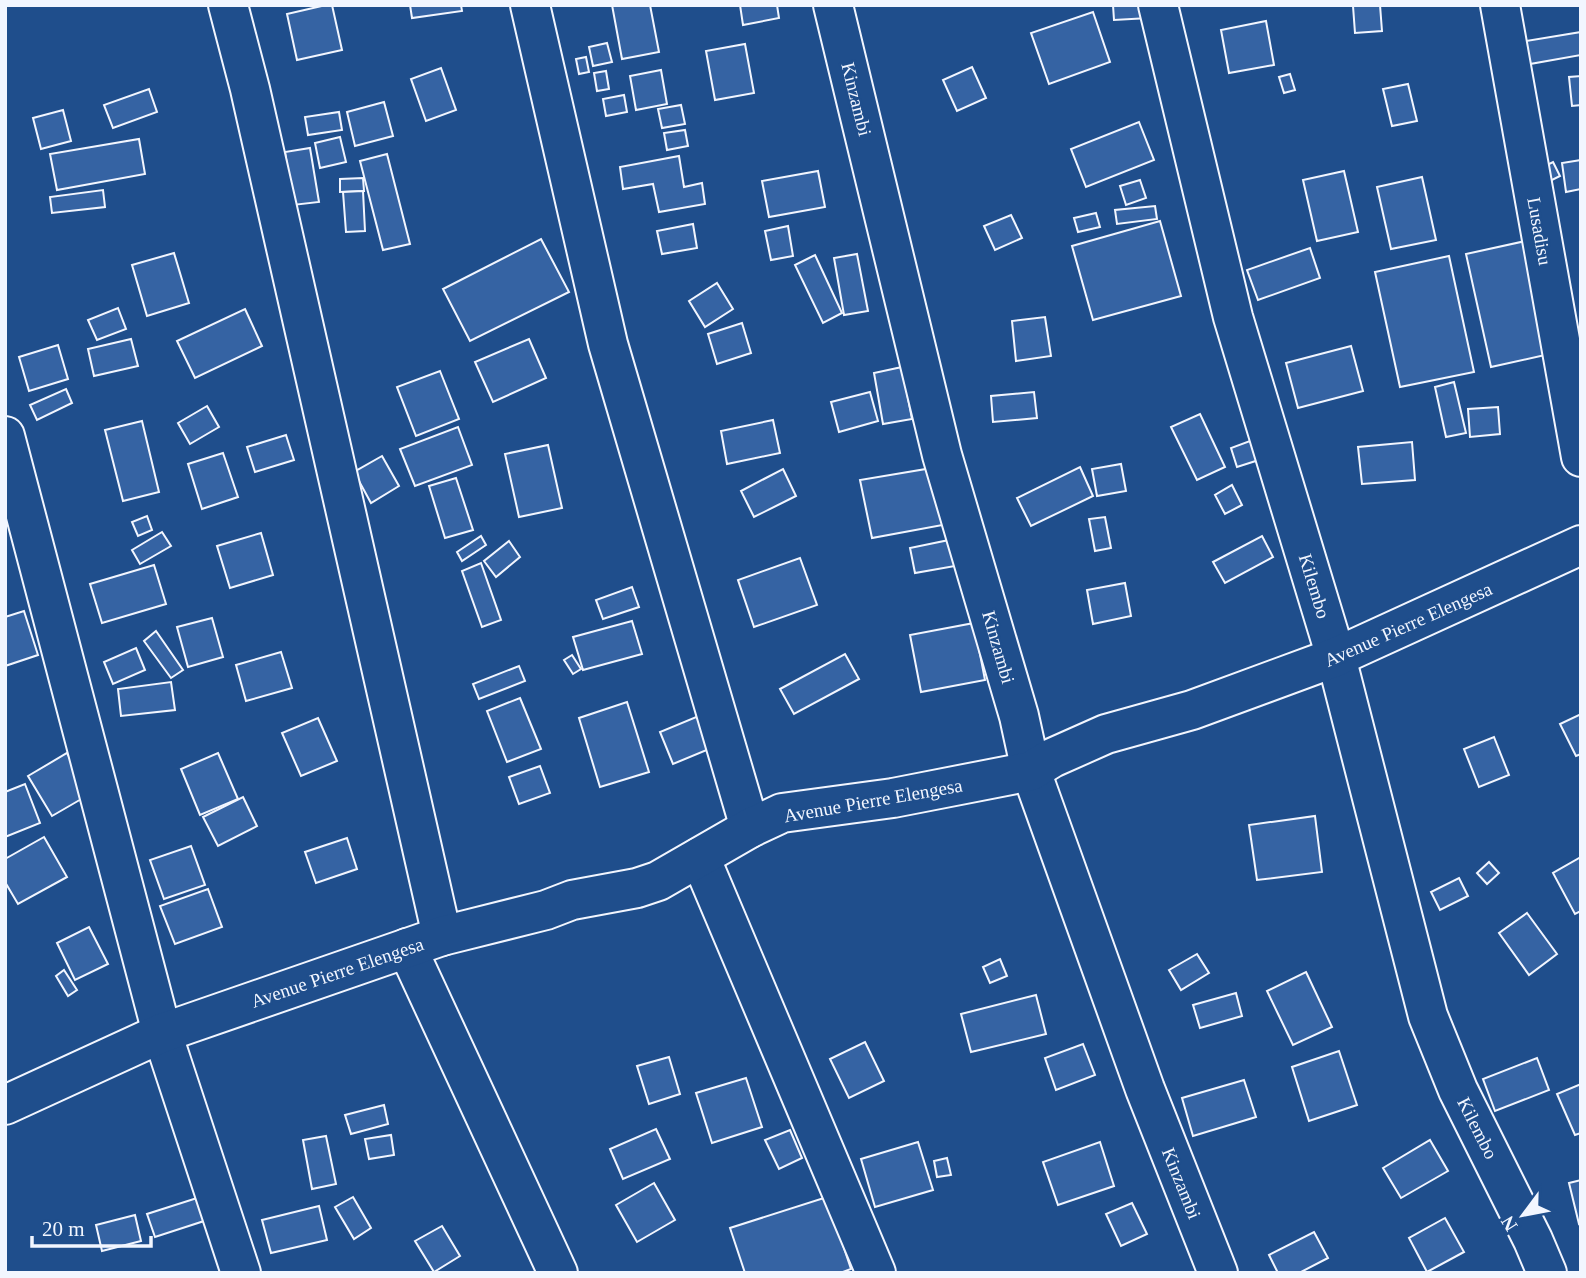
<svg xmlns="http://www.w3.org/2000/svg" width="1586" height="1278" font-family="'Times New Roman',serif">
  <rect width="100%" height="100%" fill="#1f4e8c"/>
  <g fill="#3563a3" stroke="#f2f6ff" stroke-width="2">
    <polygon points="326,5 332,5 342,50 297,60 287,14"/>
    <polygon points="410,5 461,5 462,11 412,18"/>
    <polygon points="612,5 650,5 659,52 622,59"/>
    <polygon points="740,5 777,5 779,18 743,25"/>
    <polygon points="1113,5 1149,5 1149,18 1114,20"/>
    <polygon points="1380,5 1382,31 1355,33 1353,6"/>
    <polygon points="1093,12 1110,62 1049,84 1031,33"/>
    <polygon points="1266,21 1274,65 1229,73 1221,30"/>
    <polygon points="1581,32 1581,55 1530,64 1526,41"/>
    <polygon points="607,43 612,62 593,66 589,47"/>
    <polygon points="745,44 754,93 715,100 706,51"/>
    <polygon points="586,57 589,72 579,74 576,59"/>
    <polygon points="972,67 986,98 957,111 943,80"/>
    <polygon points="441,68 456,110 426,121 411,79"/>
    <polygon points="661,70 667,104 636,110 630,76"/>
    <polygon points="606,71 609,89 597,91 594,73"/>
    <polygon points="1290,74 1295,90 1284,93 1279,77"/>
    <polygon points="1581,76 1581,105 1572,106 1569,77"/>
    <polygon points="1408,84 1417,121 1392,126 1383,89"/>
    <polygon points="149,89 157,112 113,128 104,105"/>
    <polygon points="624,95 627,112 606,116 603,99"/>
    <polygon points="384,102 393,136 355,146 347,112"/>
    <polygon points="681,105 685,124 662,128 658,109"/>
    <polygon points="63,110 71,141 41,149 33,118"/>
    <polygon points="339,112 342,130 308,135 305,117"/>
    <polygon points="1139,122 1154,160 1086,187 1071,149"/>
    <polygon points="685,130 688,146 667,150 664,133"/>
    <polygon points="340,137 346,162 320,168 315,143"/>
    <polygon points="139,139 145,174 57,190 50,154"/>
    <polygon points="310,148 319,202 293,205 285,152"/>
    <polygon points="387,154 410,244 383,250 360,161"/>
    <polygon points="679,156 684,187 702,183 705,204 659,212 653,184 623,189 620,167"/>
    <polygon points="1581,160 1581,189 1566,192 1562,163"/>
    <polygon points="1553,162 1560,176 1548,182 1541,168"/>
    <polygon points="818,171 825,207 769,217 762,181"/>
    <polygon points="1344,171 1358,232 1317,241 1303,180"/>
    <polygon points="1422,177 1436,240 1391,249 1377,187"/>
    <polygon points="363,178 364,191 340,192 340,179"/>
    <polygon points="1140,180 1146,198 1126,205 1120,186"/>
    <polygon points="103,190 105,207 52,213 50,197"/>
    <polygon points="363,191 365,231 346,232 343,192"/>
    <polygon points="1155,206 1157,219 1117,224 1115,210"/>
    <polygon points="1096,213 1100,227 1078,232 1074,218"/>
    <polygon points="1011,215 1022,238 995,250 984,226"/>
    <polygon points="1160,221 1181,296 1093,320 1072,246"/>
    <polygon points="693,224 697,248 662,254 657,231"/>
    <polygon points="788,226 793,256 771,260 765,231"/>
    <polygon points="541,239 569,292 470,341 443,289"/>
    <polygon points="1530,240 1554,353 1491,367 1466,254"/>
    <polygon points="1310,248 1320,278 1258,300 1247,270"/>
    <polygon points="174,253 189,303 147,316 132,265"/>
    <polygon points="857,254 868,311 844,315 834,258"/>
    <polygon points="815,255 842,313 823,323 795,265"/>
    <polygon points="1449,256 1474,372 1400,387 1375,272"/>
    <polygon points="717,283 733,309 705,327 689,301"/>
    <polygon points="118,308 126,329 97,340 88,320"/>
    <polygon points="245,309 262,346 195,378 177,341"/>
    <polygon points="1045,317 1051,356 1016,361 1012,321"/>
    <polygon points="742,323 751,353 717,364 708,334"/>
    <polygon points="131,339 138,366 94,376 88,349"/>
    <polygon points="529,339 546,378 493,402 475,362"/>
    <polygon points="58,345 68,379 29,391 19,357"/>
    <polygon points="1351,346 1363,391 1298,408 1286,363"/>
    <polygon points="902,367 912,419 883,424 874,373"/>
    <polygon points="440,371 459,419 416,436 397,387"/>
    <polygon points="1454,382 1466,433 1446,437 1435,387"/>
    <polygon points="66,389 72,403 37,420 30,405"/>
    <polygon points="870,392 878,421 839,432 831,402"/>
    <polygon points="1034,392 1037,418 993,422 991,396"/>
    <polygon points="207,406 219,427 190,444 178,423"/>
    <polygon points="1498,407 1500,434 1470,437 1468,409"/>
    <polygon points="1200,414 1225,467 1197,480 1171,427"/>
    <polygon points="773,420 780,453 727,464 721,431"/>
    <polygon points="142,421 159,492 123,501 105,430"/>
    <polygon points="458,427 472,465 415,486 400,449"/>
    <polygon points="286,435 294,460 255,472 247,447"/>
    <polygon points="1258,438 1265,458 1237,467 1231,448"/>
    <polygon points="1412,442 1415,480 1362,484 1358,447"/>
    <polygon points="548,445 562,508 519,517 505,454"/>
    <polygon points="223,453 238,497 202,509 188,464"/>
    <polygon points="382,456 399,486 371,503 354,472"/>
    <polygon points="1121,464 1126,491 1097,496 1092,469"/>
    <polygon points="938,467 948,524 872,538 860,480"/>
    <polygon points="1080,467 1093,496 1031,526 1017,498"/>
    <polygon points="783,469 796,496 754,517 741,491"/>
    <polygon points="456,478 473,530 445,538 429,486"/>
    <polygon points="1232,485 1242,505 1225,514 1215,495"/>
    <polygon points="147,516 152,530 138,536 132,522"/>
    <polygon points="1105,517 1111,548 1095,551 1089,519"/>
    <polygon points="162,532 171,546 140,564 132,550"/>
    <polygon points="261,533 273,575 230,588 217,546"/>
    <polygon points="481,536 486,545 462,561 457,552"/>
    <polygon points="1262,536 1273,557 1225,583 1213,562"/>
    <polygon points="949,540 955,566 915,573 910,548"/>
    <polygon points="509,541 520,557 496,577 484,561"/>
    <polygon points="800,558 817,605 754,627 738,580"/>
    <polygon points="481,563 501,620 482,627 462,571"/>
    <polygon points="154,565 166,604 102,623 90,584"/>
    <polygon points="1125,583 1131,616 1093,624 1087,590"/>
    <polygon points="632,587 639,607 603,619 596,600"/>
    <polygon points="24,611 38,655 5,666 5,617"/>
    <polygon points="212,618 223,657 188,667 177,627"/>
    <polygon points="632,621 642,654 583,670 573,637"/>
    <polygon points="974,623 985,680 921,692 910,635"/>
    <polygon points="156,631 183,670 171,678 144,641"/>
    <polygon points="136,648 145,670 113,684 104,662"/>
    <polygon points="281,652 292,688 246,701 236,665"/>
    <polygon points="845,654 859,679 794,714 780,689"/>
    <polygon points="572,655 581,669 573,674 564,660"/>
    <polygon points="519,666 525,681 479,699 473,684"/>
    <polygon points="171,682 175,710 121,716 118,689"/>
    <polygon points="520,698 541,749 507,762 487,711"/>
    <polygon points="627,702 649,772 600,787 579,718"/>
    <polygon points="1581,714 1581,754 1576,756 1560,724"/>
    <polygon points="701,715 714,747 673,764 660,732"/>
    <polygon points="318,718 337,761 301,776 282,733"/>
    <polygon points="1494,737 1509,775 1479,787 1464,749"/>
    <polygon points="67,753 90,794 52,816 28,776"/>
    <polygon points="218,753 238,799 200,815 181,769"/>
    <polygon points="540,766 550,793 519,804 509,777"/>
    <polygon points="25,784 40,823 5,837 5,792"/>
    <polygon points="243,797 257,826 218,846 203,817"/>
    <polygon points="1315,816 1322,872 1257,880 1249,825"/>
    <polygon points="44,837 67,877 18,904 5,882 5,859"/>
    <polygon points="347,838 357,869 316,883 305,852"/>
    <polygon points="191,846 205,885 164,899 150,860"/>
    <polygon points="1581,857 1581,911 1575,914 1553,873"/>
    <polygon points="1489,862 1499,873 1487,884 1477,873"/>
    <polygon points="1459,878 1468,896 1440,910 1431,892"/>
    <polygon points="208,889 222,927 175,944 160,906"/>
    <polygon points="1527,913 1557,954 1529,975 1499,933"/>
    <polygon points="89,927 108,964 75,980 57,943"/>
    <polygon points="1197,954 1209,973 1181,990 1169,970"/>
    <polygon points="1000,959 1007,976 990,983 983,967"/>
    <polygon points="64,970 77,990 68,996 56,976"/>
    <polygon points="1306,972 1332,1027 1293,1045 1267,991"/>
    <polygon points="1236,993 1242,1016 1200,1028 1193,1005"/>
    <polygon points="1036,995 1046,1034 971,1052 961,1014"/>
    <polygon points="865,1042 884,1081 849,1098 830,1059"/>
    <polygon points="1083,1044 1095,1075 1056,1090 1045,1058"/>
    <polygon points="1339,1051 1357,1105 1309,1121 1292,1067"/>
    <polygon points="669,1057 680,1094 649,1104 637,1066"/>
    <polygon points="1537,1058 1549,1090 1495,1111 1483,1079"/>
    <polygon points="746,1078 762,1127 712,1143 696,1093"/>
    <polygon points="1244,1080 1256,1117 1193,1136 1182,1098"/>
    <polygon points="1581,1084 1581,1133 1575,1135 1557,1094"/>
    <polygon points="384,1105 388,1124 351,1134 345,1115"/>
    <polygon points="656,1129 670,1159 623,1179 610,1149"/>
    <polygon points="790,1130 802,1158 779,1169 765,1140"/>
    <polygon points="391,1135 394,1155 369,1159 365,1139"/>
    <polygon points="326,1136 336,1184 312,1189 303,1140"/>
    <polygon points="1430,1140 1448,1171 1401,1198 1383,1168"/>
    <polygon points="918,1142 933,1190 875,1207 861,1159"/>
    <polygon points="1100,1142 1114,1186 1058,1205 1043,1162"/>
    <polygon points="947,1158 951,1175 937,1177 934,1161"/>
    <polygon points="1581,1180 1581,1223 1579,1224 1569,1183"/>
    <polygon points="654,1183 675,1220 637,1242 616,1205"/>
    <polygon points="353,1197 371,1228 354,1239 335,1207"/>
    <polygon points="827,1197 851,1269 840,1273 745,1273 730,1228"/>
    <polygon points="197,1198 204,1221 155,1237 147,1214"/>
    <polygon points="1132,1203 1147,1234 1121,1246 1106,1214"/>
    <polygon points="319,1206 327,1240 271,1253 262,1220"/>
    <polygon points="135,1215 141,1241 102,1251 96,1225"/>
    <polygon points="1445,1218 1464,1252 1427,1272 1409,1238"/>
    <polygon points="442,1226 460,1256 434,1272 415,1241"/>
    <polygon points="1314,1232 1328,1258 1299,1273 1278,1273 1269,1255"/>
  </g>
  <g fill="none" stroke-linecap="round" stroke-linejoin="round">
    <defs>
      <g id="minor">
        <polyline points="228,5 250,89 442,936"/>
        <polyline points="530,5 608,344 750,828"/>
        <polyline points="833,5 942,455 1019,716 1031,771 1145,1089 1218,1273"/>
        <polyline points="1158,5 1233,317 1336,657 1428,1016 1458,1090 1533,1240 1547,1273"/>
        <polyline points="1500,5 1581,457"/>
        <polyline points="5,436 162,1033 241,1273"/>
        <polyline points="700,857 876,1273"/>
        <polyline points="407,948 558,1273"/>
        <polyline points="5,1105 162,1033 442,936 546,910 572,900 637,888 658,881 750,828 782,813 893,798 1031,771 1052,758 1106,734 1192,710 1336,657 1581,545"/>
      </g>
    </defs>
    <use href="#minor" stroke="#f2f6ff" stroke-width="42"/>
    <use href="#minor" stroke="#1f4e8c" stroke-width="38"/>
  </g>
  <g text-anchor="middle" stroke-width="5" stroke-linejoin="round" paint-order="stroke">
    <g font-size="19" fill="#f2f6ff" stroke="#1f4e8c">
      <text transform="translate(857 99) rotate(76)" y="7">Kinzambi</text>
      <text transform="translate(1540 231) rotate(80)" y="7">Lusadisu</text>
      <text transform="translate(1315 586) rotate(73)" y="7">Kilembo</text>
      <text transform="translate(1408 624) rotate(-24)" y="7">Avenue Pierre Elengesa</text>
      <text transform="translate(999 647) rotate(74)" y="7">Kinzambi</text>
      <text transform="translate(873 800) rotate(-10)" y="7">Avenue Pierre Elengesa</text>
      <text transform="translate(337 972) rotate(-19)" y="7">Avenue Pierre Elengesa</text>
      <text transform="translate(1478 1128) rotate(63)" y="7">Kilembo</text>
      <text transform="translate(1182 1183) rotate(68)" y="7">Kinzambi</text>
    </g>
  </g>
  <rect width="1586" height="1278" fill="none" stroke="#f2f6ff" stroke-width="14"/>
  <g transform="translate(1523 1215) rotate(238)" stroke="#1f4e8c" stroke-width="5" paint-order="stroke">
  <path d="M0-5L12 26L0 18L-12 26Z" fill="#f2f6ff"/>
  <text y="-10" font-size="19" font-weight="bold" text-anchor="middle" fill="#f2f6ff">N</text>
  </g>
  <path d="M32 1236v10h119v-10" fill="none" stroke="#f2f6ff" stroke-width="3.5"/>
  <text x="42" y="1236" font-size="21" fill="#f2f6ff" stroke="#1f4e8c" stroke-width="5" paint-order="stroke">20 m</text>
</svg>
